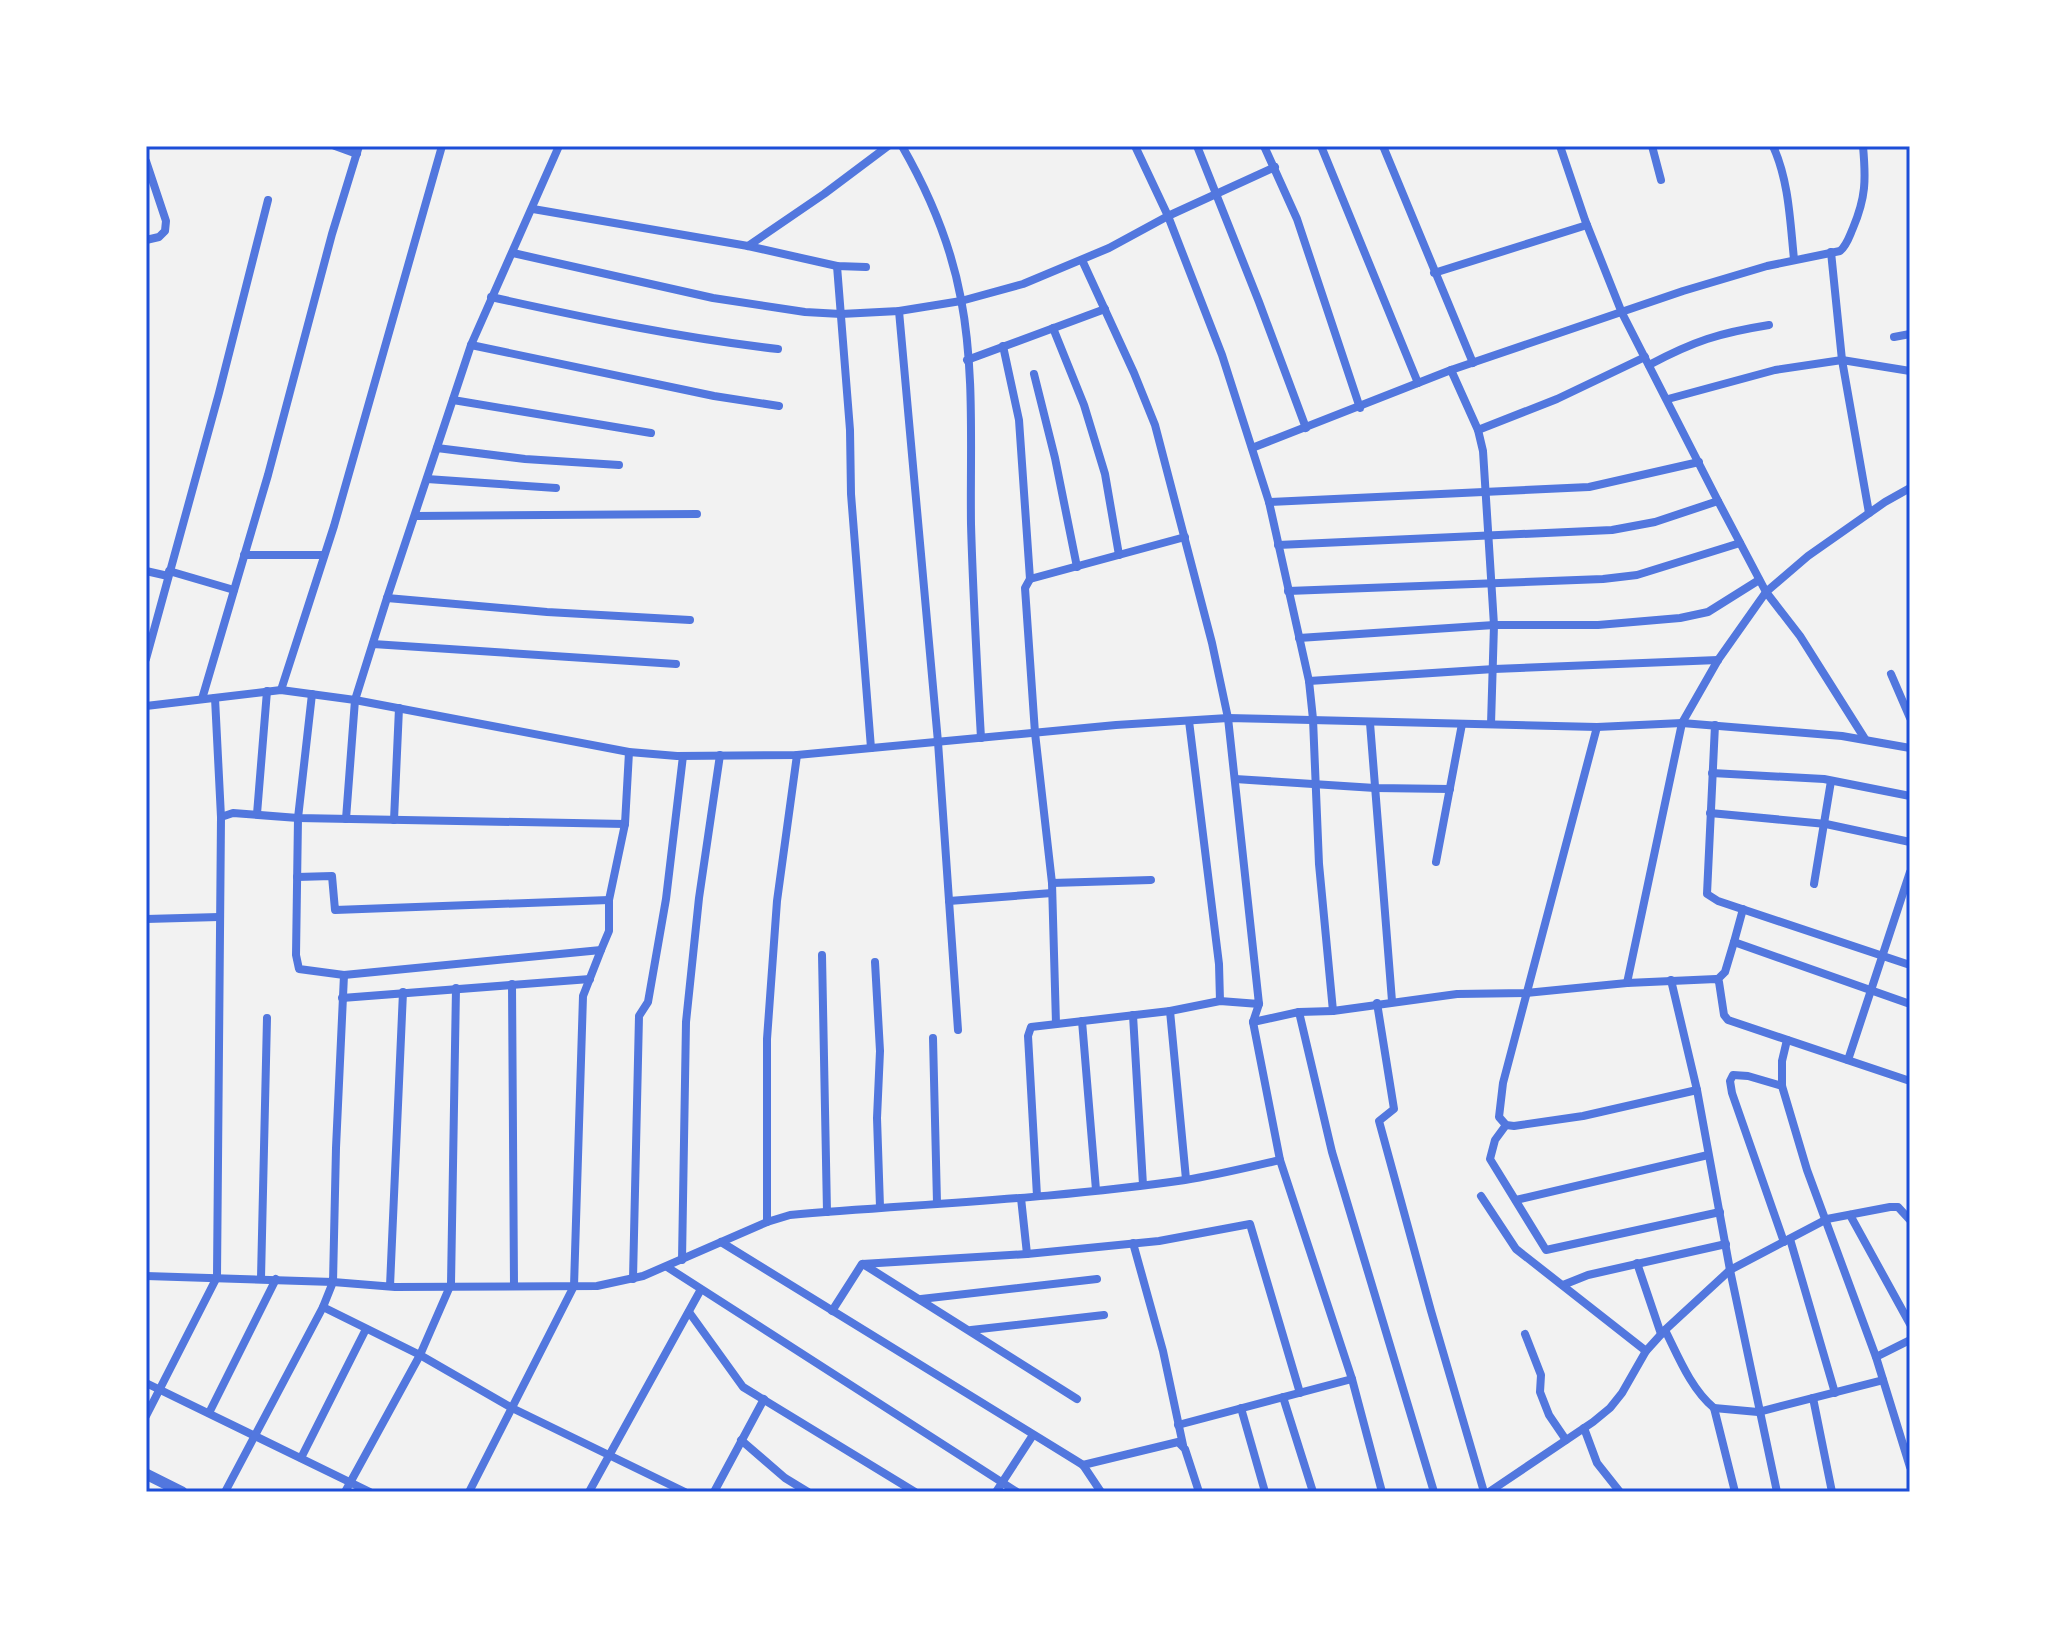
<svg xmlns="http://www.w3.org/2000/svg" width="2056" height="1638" font-family="Georgia,serif">
  <rect width="100%" height="100%" fill="#f2f2f2"/>
  <g fill="none" stroke-linecap="round" stroke-linejoin="round">
    <g stroke="#5277de" stroke-width="8">
      <polyline points="335,146 357,154"/>
      <path d="M902 146C929 193 951 245 961 299 975 372 970 450 971 524 973 596 977 666 981 738"/>
      <polyline points="1135,146 1168,216 1222,355 1269,502 1309,681 1313,719 1319,864 1333,1011 1457,994 1526,993 1627,983 1716,979 1719,982 1724,1015 1728,1020 1910,1081"/>
      <polyline points="1197,146 1259,302 1306,428"/>
      <polyline points="1264,146 1297,219 1360,408"/>
      <polyline points="1321,146 1418,383"/>
      <polyline points="1383,146 1473,363"/>
      <polyline points="1560,146 1585,220 1622,313 1718,501 1766,592 1800,636 1865,739"/>
      <polyline points="1652,146 1661,180"/>
      <path d="M1773 146C1789 181 1790 221 1794 259"/>
      <polyline points="146,161 166,221 165,231 159,237 146,240"/>
      <polyline points="533,209 748,246 837,266 866,267"/>
      <polyline points="748,246 824,194 888,146"/>
      <polyline points="1831,252 1842,360 1869,513"/>
      <polyline points="513,253 713,298 805,312 841,314 899,311 961,301 1023,284 1109,248 1168,216 1275,167"/>
      <polyline points="837,266 850,430 851,494 871,748"/>
      <polyline points="1434,273 1587,225"/>
      <path d="M491 297C586 318 681 338 778 349"/>
      <polyline points="899,311 938,742 958,1030"/>
      <polyline points="1053,328 1084,405 1105,474 1119,555"/>
      <polyline points="1894,337 1910,334"/>
      <polyline points="471,345 714,396 779,406"/>
      <polyline points="1003,346 1019,420 1030,579 1025,588 1035,733 1052,883 1151,880"/>
      <polyline points="967,360 1105,309"/>
      <path d="M1649 365C1694 341 1719 333 1769 325"/>
      <polyline points="1451,370 1478,430 1483,451 1494,625 1491,724"/>
      <polyline points="1034,374 1055,458 1077,567"/>
      <polyline points="1668,399 1775,370 1842,360 1910,371"/>
      <polyline points="453,400 651,433"/>
      <polyline points="1478,430 1557,399 1645,357"/>
      <polyline points="437,448 525,459 619,465"/>
      <path d="M1252 448 1451 370 1683 291 1767 266 1840 251C1847 245 1849 237 1853 228 1866 197 1866 180 1863 146"/>
      <polyline points="427,479 556,488"/>
      <polyline points="1269,502 1589,487 1699,462"/>
      <polyline points="416,516 697,514"/>
      <polyline points="1278,545 1612,530 1655,522 1718,501"/>
      <polyline points="244,555 324,555"/>
      <polyline points="146,571 168,576"/>
      <polyline points="169,571 234,590"/>
      <polyline points="1030,579 1185,537"/>
      <polyline points="1288,591 1603,579 1637,575 1740,543"/>
      <polyline points="387,598 547,612 690,620"/>
      <polyline points="1299,638 1494,625 1598,625 1680,618 1708,612 1759,580"/>
      <polyline points="373,644 676,664"/>
      <polyline points="146,659 219,393 268,200"/>
      <polyline points="1891,674 1910,718"/>
      <polyline points="1309,681 1494,669 1718,660"/>
      <polyline points="281,690 334,526 442,146"/>
      <polyline points="312,694 298,818 296,955 299,969 344,975 601,950 609,931 609,900 625,824"/>
      <polyline points="215,698 221,817"/>
      <polyline points="202,699 268,475 332,234 359,146"/>
      <polyline points="146,706 281,690 355,700 629,752 677,756 797,755 1116,725 1228,718 1597,727 1682,723 1842,736 1910,748"/>
      <polyline points="1189,721 1219,964 1220,1001"/>
      <polyline points="1370,723 1392,1001"/>
      <polyline points="1715,725 1707,894 1718,901 1910,965"/>
      <polyline points="1597,727 1503,1083 1499,1117 1506,1125 1514,1126 1583,1116 1697,1090"/>
      <polyline points="1712,773 1824,779 1910,796"/>
      <polyline points="1235,779 1375,788 1450,789"/>
      <polyline points="1710,813 1826,824 1910,842"/>
      <polyline points="257,814 267,691"/>
      <polyline points="346,819 355,700 387,598 471,345 559,146"/>
      <polyline points="394,820 399,708"/>
      <polyline points="1436,862 1462,724"/>
      <polyline points="297,877 332,876 335,910 609,900"/>
      <polyline points="1052,883 1056,1024"/>
      <polyline points="1814,884 1831,781"/>
      <polyline points="949,901 1052,893"/>
      <polyline points="1743,909 1734,942 1910,1004"/>
      <polyline points="146,919 219,917"/>
      <polyline points="822,955 827,1212"/>
      <polyline points="875,962 880,1051 877,1118 880,1207"/>
      <polyline points="1718,979 1725,972 1734,942"/>
      <polyline points="1671,980 1697,1090 1730,1270 1777,1492"/>
      <polyline points="1627,983 1682,723 1718,660 1766,592 1808,556 1885,502 1910,488"/>
      <polyline points="512,984 514,1285"/>
      <polyline points="342,998 590,979"/>
      <polyline points="1377,1003 1394,1109 1379,1121 1431,1311 1484,1492"/>
      <polyline points="1259,1004 1253,1022 1280,1160 1352,1379 1382,1492"/>
      <polyline points="1170,1011 1186,1179"/>
      <polyline points="1299,1012 1332,1152 1434,1492"/>
      <polyline points="1133,1015 1143,1185"/>
      <polyline points="1082,1021 1096,1190"/>
      <polyline points="1253,1022 1299,1012 1333,1011"/>
      <polyline points="933,1038 937,1203"/>
      <polyline points="1787,1040 1782,1061 1782,1086 1807,1170 1876,1357 1910,1467"/>
      <polyline points="1848,1060 1910,872"/>
      <polyline points="1782,1086 1748,1076 1733,1075 1730,1081 1732,1093 1784,1242"/>
      <polyline points="1506,1125 1495,1140 1490,1159 1546,1250 1720,1212"/>
      <polyline points="1037,1196 1028,1036 1031,1027 1170,1011 1220,1001 1259,1004 1228,718 1212,643 1155,425 1134,373 1082,260"/>
      <polyline points="1481,1196 1516,1249 1646,1351"/>
      <polyline points="1021,1198 1027,1254"/>
      <polyline points="1516,1200 1708,1155"/>
      <polyline points="1850,1215 1910,1324"/>
      <polyline points="767,1222 767,1039 777,901 797,755"/>
      <polyline points="1790,1239 1835,1393"/>
      <polyline points="721,1242 1075,1460 1083,1465 1101,1492"/>
      <polyline points="1133,1243 1163,1351 1183,1445"/>
      <polyline points="682,1260 686,1022 699,898 720,755"/>
      <polyline points="1637,1263 1661,1334"/>
      <polyline points="863,1264 1077,1399"/>
      <polyline points="667,1267 1017,1492"/>
      <polyline points="146,1276 333,1282 336,1148 344,975"/>
      <polyline points="261,1278 267,1018"/>
      <polyline points="633,1279 639,1016 648,1002 666,899 683,756"/>
      <polyline points="1563,1285 1588,1275 1726,1244"/>
      <polyline points="390,1286 403,992"/>
      <polyline points="921,1299 1097,1279"/>
      <polyline points="323,1307 420,1355 512,1408 685,1492"/>
      <polyline points="832,1311 862,1264 1027,1254 1159,1241 1250,1224 1300,1393"/>
      <polyline points="689,1312 743,1387 915,1492"/>
      <polyline points="971,1330 1104,1315"/>
      <path d="M1665 1330C1678 1356 1691 1389 1714 1408L1735 1492"/>
      <polyline points="1525,1334 1541,1375 1540,1392 1549,1415 1566,1440"/>
      <polyline points="1876,1357 1910,1340"/>
      <polyline points="146,1383 370,1492"/>
      <polyline points="1283,1397 1313,1492"/>
      <polyline points="1813,1398 1832,1492"/>
      <polyline points="1241,1408 1265,1492"/>
      <polyline points="1714,1408 1758,1412 1883,1380"/>
      <polyline points="209,1413 276,1279"/>
      <polyline points="146,1416 217,1277 221,817 233,813 298,818 625,824 629,752"/>
      <polyline points="1178,1425 1352,1379"/>
      <polyline points="1584,1428 1597,1463 1620,1492"/>
      <polyline points="741,1440 785,1478 808,1492"/>
      <polyline points="301,1458 366,1329"/>
      <polyline points="1083,1465 1178,1442 1185,1449 1199,1492"/>
      <path d="M225 1492 323 1307 333 1282 395 1287 597 1286 643 1276 767 1222 790 1215C921 1204 1054 1199 1185 1180 1217 1175 1249 1167 1280 1160"/>
      <polyline points="345,1492 420,1355 451,1284 456,988"/>
      <polyline points="469,1492 574,1286 583,996 601,950"/>
      <polyline points="589,1492 700,1291"/>
      <polyline points="714,1492 764,1399"/>
      <polyline points="996,1492 1033,1435"/>
      <polyline points="1489,1492 1593,1422 1610,1408 1622,1393 1646,1351 1665,1330 1730,1270 1827,1219 1890,1207 1898,1207 1910,1220"/>
    </g>
    <polyline stroke="#5277de" stroke-width="11" points="146,1474 182,1492"/>
  </g>
  <rect width="2056" height="1638" fill="none" stroke="#ffffff" stroke-width="296"/>
  <rect x="148" y="148" width="1760" height="1342" fill="none" stroke="#1d4ed8" stroke-width="3"/>
</svg>
